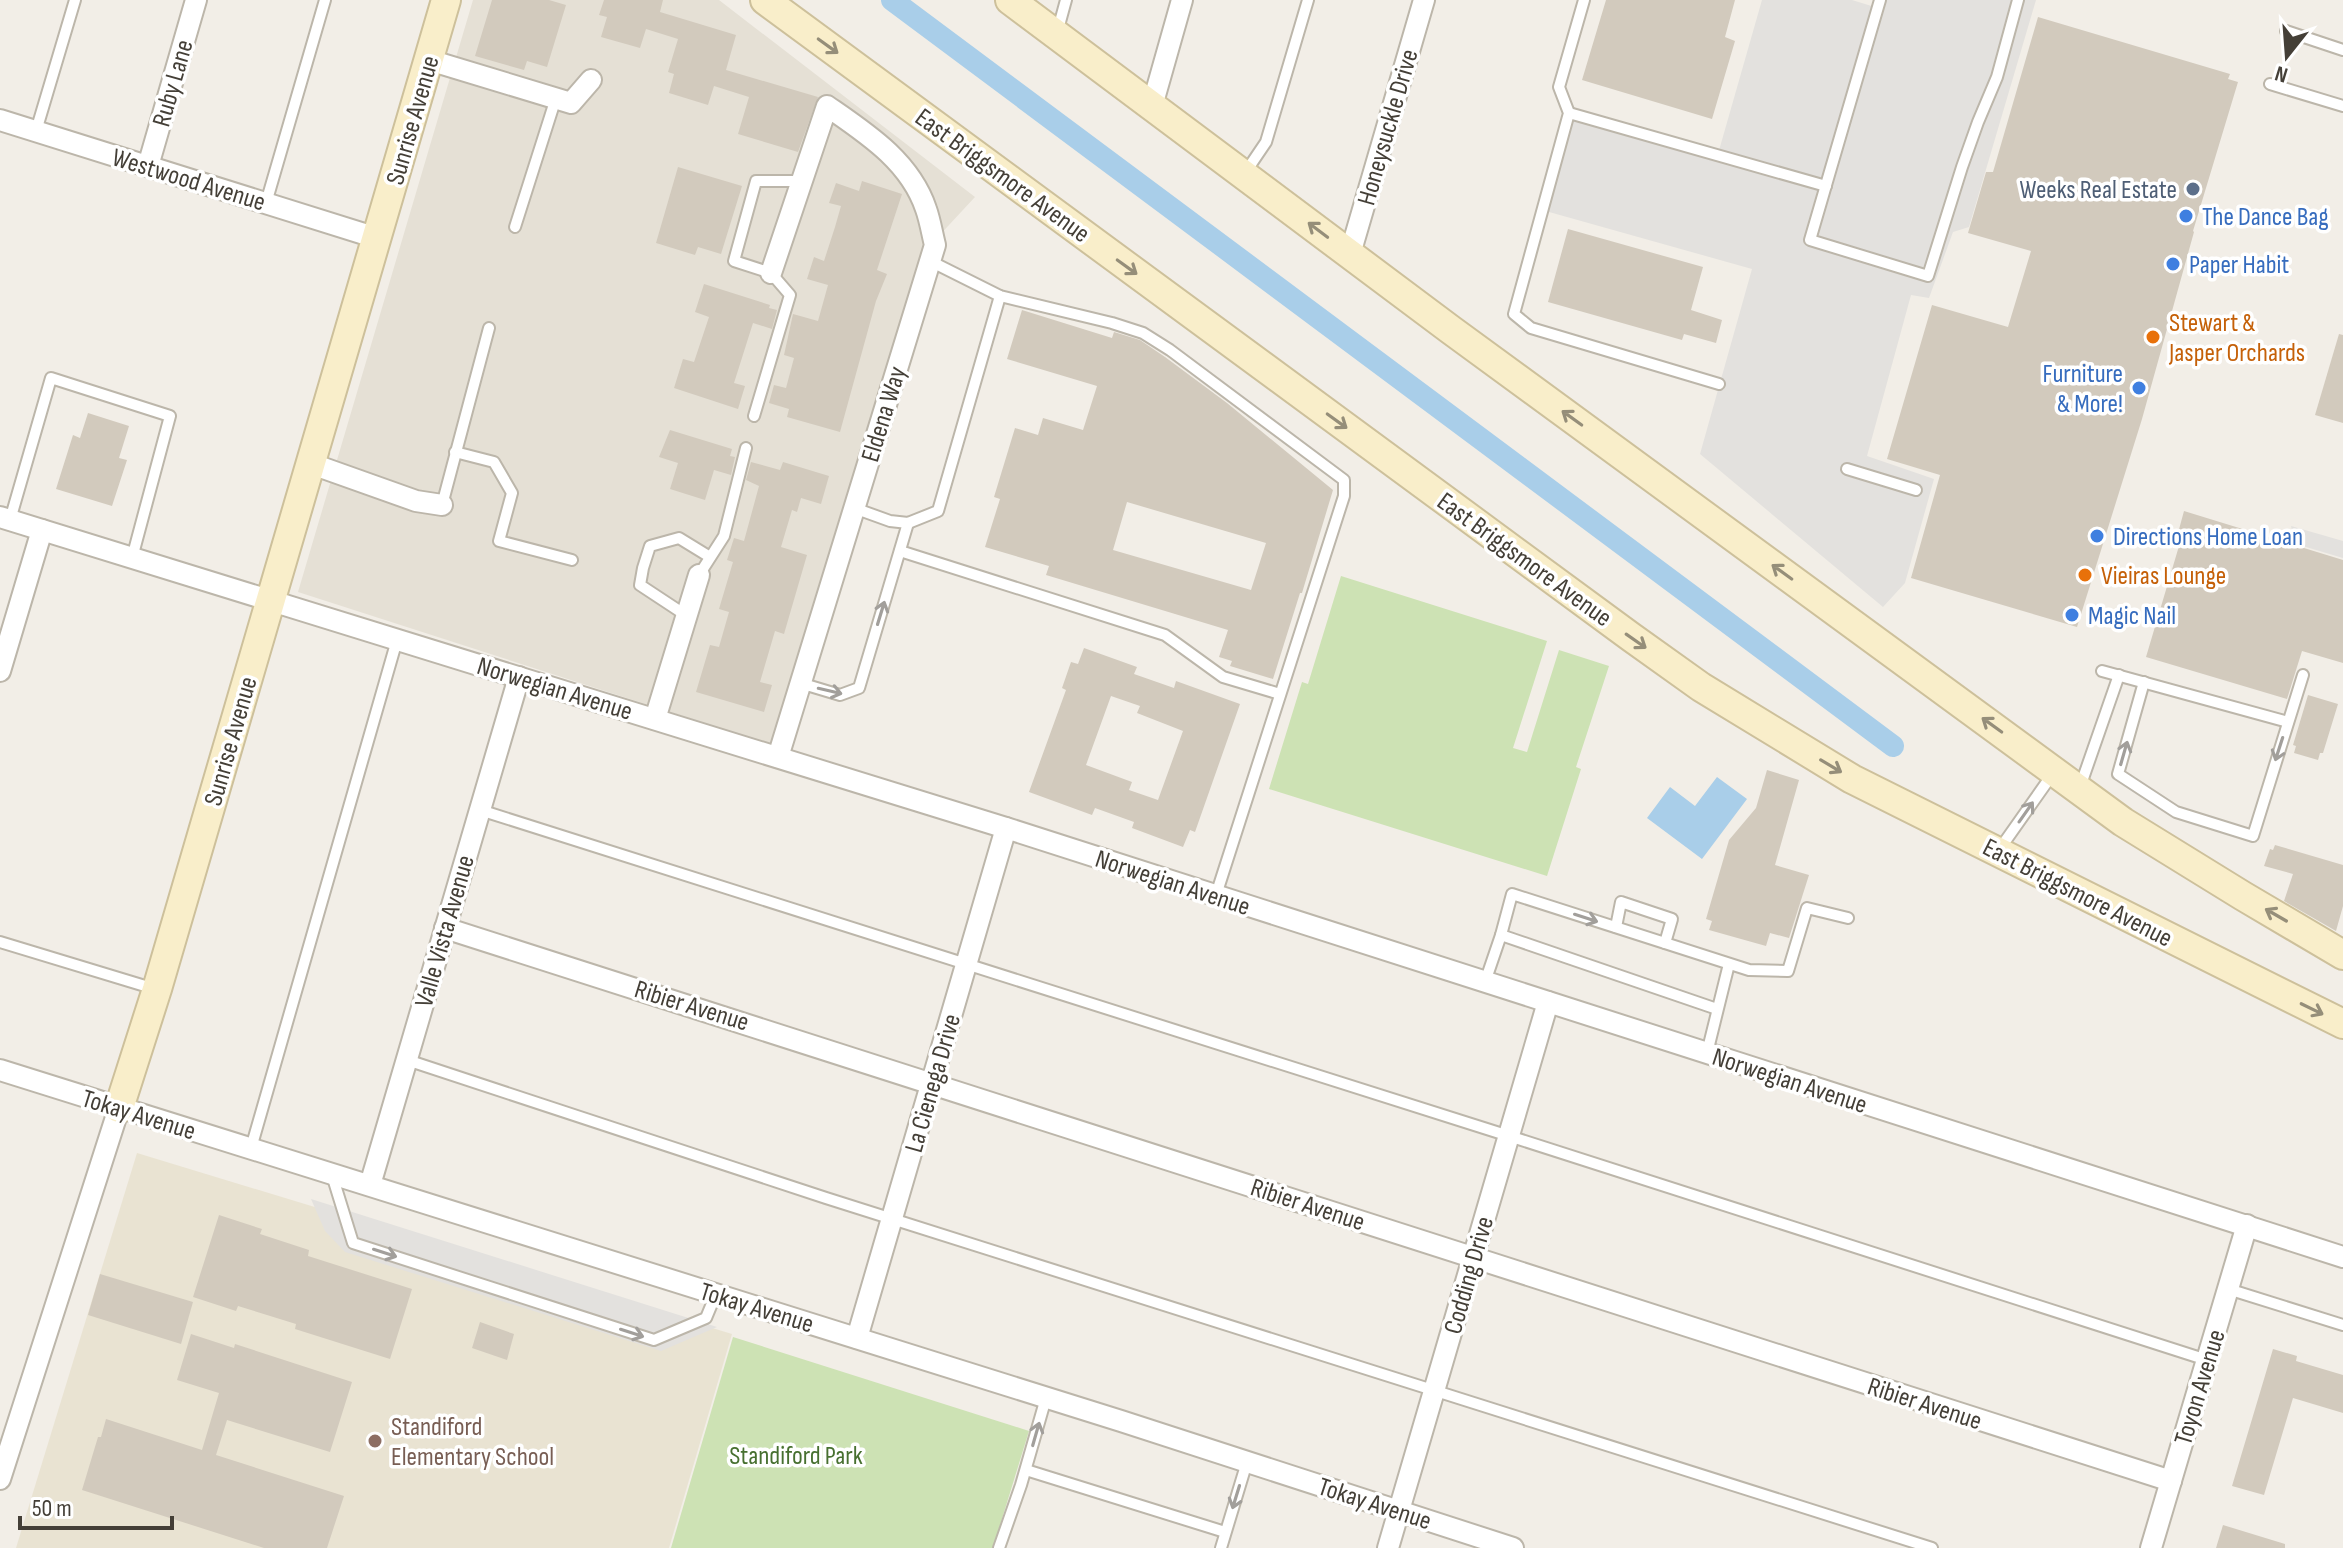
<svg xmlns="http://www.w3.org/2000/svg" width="2343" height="1548" font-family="'Sofia Sans Condensed',sans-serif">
  <rect width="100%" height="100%" fill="#f2eee7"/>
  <polygon fill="#e5e0d5" points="473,0 719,0 975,197 923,253 776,746 298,592"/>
  <polygon fill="#e9e3d2" points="137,1153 732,1334 669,1548 16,1548"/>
  <g fill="#cde2b4">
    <polygon points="1341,576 1547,641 1513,748 1527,752 1559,650 1609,666 1576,767 1581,769 1547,876 1269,789 1302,682 1308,684"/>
    <polygon points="733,1337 1029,1431 993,1548 671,1548"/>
  </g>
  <g fill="#e3e1de">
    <polygon points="1762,0 1852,0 1878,8 1880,0 2036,0 1969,227 1953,232 1929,298 1911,295 1867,456 1934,479 1905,583 1883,607 1700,454 1752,269 1542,210 1569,113 1718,154"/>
    <polygon points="2291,526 2343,541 2343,558 2296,544"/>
    <polygon points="311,1199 717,1327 661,1351 345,1252 325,1231"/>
  </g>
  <polygon fill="#a9cee9" points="1717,777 1747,799 1702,859 1647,818 1670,787 1695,806"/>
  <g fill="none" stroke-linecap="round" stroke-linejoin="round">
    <polyline stroke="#a9cee9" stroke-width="22" points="892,0 1893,746"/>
  </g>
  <g fill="#d2cabd" fill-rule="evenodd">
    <polygon points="492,0 549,0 566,5 547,67 527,61 524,70 475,56"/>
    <polygon points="604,0 663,0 660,12 736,35 726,70 818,97 798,152 738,134 749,97 714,86 708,105 669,93 674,74 668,72 678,39 646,29 640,48 601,37 607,17 599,15"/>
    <polygon points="1606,0 1735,0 1725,37 1735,41 1712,119 1582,80"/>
    <polygon points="2038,17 2230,74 2228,79 2238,82 2193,231 2194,232 2142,419 2077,627 1911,578 1940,475 1887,459 1932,305 2008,327 2031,251 1968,233 1986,172 1993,172"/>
    <polygon points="678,167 742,186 721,254 698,247 695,255 656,243"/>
    <polygon points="862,181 902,194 877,270 887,274 876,301 840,432 787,417 789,409 769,403 774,385 786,388 794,358 784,355 793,314 818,321 828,285 807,279 814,257 824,261 835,227 841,206 829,203 836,183 859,191"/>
    <polygon points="1568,229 1703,267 1691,310 1722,320 1716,343 1684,334 1682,340 1548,302"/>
    <polygon points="704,284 770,305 769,308 777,310 772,329 753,323 734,383 745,386 738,409 674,388 683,359 694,362 709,317 695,312"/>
    <path d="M1022 310 1112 338 1114 332 1140 340 1165 357 1227 403 1333 490 1302 593H1300L1273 679 1230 666 1232 661 1219 657 1228 630 1046 575 1049 566 985 547 1000 499 994 497 1015 428 1038 435 1043 418 1083 430 1097 386 1007 359ZM1127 502 1266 543 1251 590 1113 550Z"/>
    <polygon points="2339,334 2343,335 2343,423 2315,415"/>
    <polygon points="88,413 129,426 119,458 127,460 112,506 56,489 73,435 80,438"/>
    <polygon points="670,430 732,449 730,456 735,457 731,475 714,470 705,500 670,489 678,463 659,457"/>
    <polygon points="751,462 780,470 783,462 829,476 821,504 801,498 797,512 792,510 781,547 807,555 784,634 775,631 760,682 772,685 764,712 696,692 710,645 719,647 729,612 719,609 733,562 727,560 734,538 744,541 759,486 746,480"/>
    <polygon points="2184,511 2343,560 2343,663 2302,651 2287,699 2146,657 2179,546 2175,544"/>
    <path d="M1084 648 1137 667 1134 674 1174 688 1176 681 1240 704 1195 832 1190 830 1183 847 1132 828 1134 822 1095 808 1092 815 1029 792 1066 690 1062 688 1071 662 1078 664ZM1111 696 1140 706 1137 713 1183 731 1158 800 1129 790 1132 782 1086 765Z"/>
    <polygon points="2308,695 2338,704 2323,753 2320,753 2318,760 2294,753 2296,746 2293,745"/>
    <polygon points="1767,770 1799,780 1775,865 1809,875 1789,938 1770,933 1766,946 1709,930 1712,921 1706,919 1729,840 1756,808"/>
    <polygon points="2275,845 2343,865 2343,906 2336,931 2284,901 2293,874 2264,866 2270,849 2273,850"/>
    <polygon points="219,1215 262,1229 260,1234 309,1250 308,1256 412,1289 390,1359 295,1329 296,1324 238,1306 236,1311 193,1297"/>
    <polygon points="100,1274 193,1302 181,1344 88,1315"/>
    <polygon points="480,1322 514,1334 507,1360 472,1348"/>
    <polygon points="191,1334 234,1348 235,1344 352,1382 330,1452 227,1420 216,1455 344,1496 327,1548 264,1548 82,1490 98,1437 101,1437 106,1419 202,1450 219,1393 177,1380"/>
    <polygon points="2273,1349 2297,1356 2296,1361 2343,1375 2343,1413 2293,1398 2264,1495 2232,1486"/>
    <polygon points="2223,1525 2285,1544 2285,1548 2216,1548"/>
  </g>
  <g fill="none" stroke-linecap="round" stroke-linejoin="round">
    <defs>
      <g id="lane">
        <polyline points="1584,0 1559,87 1569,113 1514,314 1531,328 1719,384"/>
        <polyline points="1880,0 1810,240 1928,276 1962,167 1978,122 1997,77 2018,0"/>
        <polyline points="2286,31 2343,50"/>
        <polyline points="1057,33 1066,0"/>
        <polyline points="2270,84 2343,106"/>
        <polyline points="1569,113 1826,186"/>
        <polyline points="36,131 75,0"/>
        <polyline points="1245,173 1266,142 1308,0"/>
        <polyline points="266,203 325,0"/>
        <polyline points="515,227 556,98"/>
        <polyline points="930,261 1000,296 1112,323 1143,333 1170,350 1344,480 1344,496 1216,895"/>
        <polyline points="754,416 790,295 771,273 734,261 756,181 802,181"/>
        <polyline points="455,452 494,462 512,493 499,541 572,560"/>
        <polyline points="1847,469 1916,490"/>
        <polyline points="442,505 489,328"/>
        <polyline points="854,508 890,521 908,523 938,511 1000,296"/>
        <polyline points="10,520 51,378 170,416 132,558"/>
        <polyline points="900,551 1165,635 1223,677 1280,694"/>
        <polyline points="699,575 724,536 746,448"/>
        <polyline points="687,616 640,585 643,568 650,546 679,538 710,557"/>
        <polyline points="2102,671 2288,722"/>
        <polyline points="2144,682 2118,774 2176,812 2253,836 2303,675"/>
        <polyline points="800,683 840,695 859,688 908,523"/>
        <polyline points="2080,787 2119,675"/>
        <polyline points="480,810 1509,1136 2207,1360"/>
        <polyline points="1999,850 2054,772"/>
        <polyline points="1616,927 1621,902 1672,919 1665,943"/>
        <polyline points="1501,935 1717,1009"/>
        <polyline points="0,942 155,989"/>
        <polyline points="1485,982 1501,935 1512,894 1749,970 1788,971 1807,908 1848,918"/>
        <polyline points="1707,1053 1729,964"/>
        <polyline points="407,1060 826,1198 1932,1548"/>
        <polyline points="251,1148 397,640"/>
        <polyline points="332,1175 353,1243 654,1340 706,1318 716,1294"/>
        <polyline points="2228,1289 2343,1325"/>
        <polyline points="1026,1470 1225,1532"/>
        <polyline points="999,1548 1021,1485 1046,1398"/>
        <polyline points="1221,1548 1247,1462"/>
      </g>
      <g id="street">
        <polyline points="429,60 571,103 591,80"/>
        <polyline points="1152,106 1182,0"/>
        <polyline points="0,120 377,238"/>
        <polyline points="148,166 196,0"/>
        <polyline points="1350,254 1424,0"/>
        <path d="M771 273 827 106C866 133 910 161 926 209 930 220 932 233 935 245L778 757"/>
        <polyline points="312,464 416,501 442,505"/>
        <polyline points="0,517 1006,828 2343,1257"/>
        <polyline points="0,671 42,530"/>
        <polyline points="655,719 699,575"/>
        <path d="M445 928C1022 1109 1596 1297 2171 1481"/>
        <polyline points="0,1070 1121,1421 1513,1548"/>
        <polyline points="370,1185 519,677"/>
        <polyline points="857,1338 1006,828"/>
        <polyline points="0,1479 119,1108"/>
        <polyline points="1388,1548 1548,1002"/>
        <polyline points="2151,1548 2247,1225"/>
      </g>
      <g id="secondary">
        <polyline points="765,0 1631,637 1701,687 1852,779 2343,1024"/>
        <polyline points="1010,0 1451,330 2123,822 2243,896 2343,955"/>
        <polyline points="119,1108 157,989 446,0"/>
      </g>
    </defs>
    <use href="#lane" stroke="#bcb6aa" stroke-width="14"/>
    <use href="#street" stroke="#bcb6aa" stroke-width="24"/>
    <use href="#secondary" stroke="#cdc09b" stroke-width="32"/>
    <use href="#lane" stroke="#fff" stroke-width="10"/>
    <use href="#street" stroke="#fff" stroke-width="20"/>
    <use href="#secondary" stroke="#f9eeca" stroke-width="28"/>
  </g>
  <defs><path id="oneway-shaft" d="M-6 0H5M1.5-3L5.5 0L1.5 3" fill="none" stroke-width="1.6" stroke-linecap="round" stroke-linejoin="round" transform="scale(2)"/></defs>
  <g stroke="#958e79">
    <use href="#oneway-shaft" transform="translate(828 46) rotate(36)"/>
    <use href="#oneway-shaft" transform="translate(1318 230) rotate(-143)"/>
    <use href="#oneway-shaft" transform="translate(1127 267) rotate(36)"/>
    <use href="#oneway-shaft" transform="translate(1572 418) rotate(-144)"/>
    <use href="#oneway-shaft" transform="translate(1337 421) rotate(36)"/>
    <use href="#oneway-shaft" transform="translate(1782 572) rotate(-144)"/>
    <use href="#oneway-shaft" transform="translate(1636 641) rotate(35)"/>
    <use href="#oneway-shaft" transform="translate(1992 725) rotate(-144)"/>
    <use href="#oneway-shaft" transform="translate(1831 766) rotate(31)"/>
    <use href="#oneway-shaft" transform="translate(2276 915) rotate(-150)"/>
    <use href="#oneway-shaft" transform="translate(2312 1009) rotate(26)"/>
  </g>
  <g stroke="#a29f9b">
    <use href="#oneway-shaft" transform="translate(881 613) rotate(-73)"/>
    <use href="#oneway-shaft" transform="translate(830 691) rotate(13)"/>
    <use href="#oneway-shaft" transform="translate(2279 749) rotate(108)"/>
    <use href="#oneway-shaft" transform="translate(2124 753) rotate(-74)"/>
    <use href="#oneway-shaft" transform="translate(2026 812) rotate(-55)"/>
    <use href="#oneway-shaft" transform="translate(1586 918) rotate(18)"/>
    <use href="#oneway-shaft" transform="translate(385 1253) rotate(18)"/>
    <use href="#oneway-shaft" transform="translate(632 1333) rotate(18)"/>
    <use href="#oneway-shaft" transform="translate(1036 1434) rotate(-74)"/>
    <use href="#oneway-shaft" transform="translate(1236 1497) rotate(107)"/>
  </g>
  <circle fill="#5c6f8a" stroke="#fff" stroke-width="3" cx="2193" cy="189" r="8"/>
  <g fill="#3f7fe0" stroke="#fff" stroke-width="3">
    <circle cx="2186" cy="216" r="8"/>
    <circle cx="2173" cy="264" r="8"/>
    <circle cx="2139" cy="388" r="8"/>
    <circle cx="2097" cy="536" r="8"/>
    <circle cx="2072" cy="615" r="8"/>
  </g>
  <g fill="#e8710a" stroke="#fff" stroke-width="3">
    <circle cx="2153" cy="337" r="8"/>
    <circle cx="2085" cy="575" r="8"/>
  </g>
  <circle fill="#8d6e63" stroke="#fff" stroke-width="3" cx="375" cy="1441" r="8"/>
  <g text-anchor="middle" stroke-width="7" stroke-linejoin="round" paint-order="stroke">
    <g font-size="26" fill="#443f37" stroke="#fff">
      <text transform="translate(172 83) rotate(-74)" y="9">Ruby Lane</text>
      <text transform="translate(412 120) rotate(-74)" y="9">Sunrise Avenue</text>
      <text transform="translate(1387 127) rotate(-74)" y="9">Honeysuckle Drive</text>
      <text transform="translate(1003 175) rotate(36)" y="9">East Briggsmore Avenue</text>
      <text transform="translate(189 179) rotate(17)" y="9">Westwood Avenue</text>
      <text transform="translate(883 414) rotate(-73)" y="9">Eldena Way</text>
      <text transform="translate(1525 559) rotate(36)" y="9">East Briggsmore Avenue</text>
      <text transform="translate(555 688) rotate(17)" y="9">Norwegian Avenue</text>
      <text transform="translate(230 741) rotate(-74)" y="9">Sunrise Avenue</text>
      <text transform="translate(1173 882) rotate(18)" y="9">Norwegian Avenue</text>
      <text transform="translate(2078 892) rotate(27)" y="9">East Briggsmore Avenue</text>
      <text transform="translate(444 931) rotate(-74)" y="9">Valle Vista Avenue</text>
      <text transform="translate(692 1005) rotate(17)" y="9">Ribier Avenue</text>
      <text transform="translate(1790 1080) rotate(18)" y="9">Norwegian Avenue</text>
      <text transform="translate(932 1083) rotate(-74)" y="9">La Cienega Drive</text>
      <text transform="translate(139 1114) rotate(17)" y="9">Tokay Avenue</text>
      <text transform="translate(1308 1204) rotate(18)" y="9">Ribier Avenue</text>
      <text transform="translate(1468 1275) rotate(-74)" y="9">Codding Drive</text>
      <text transform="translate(757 1307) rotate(17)" y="9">Tokay Avenue</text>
      <text transform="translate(2199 1387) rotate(-73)" y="9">Toyon Avenue</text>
      <text transform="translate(1925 1403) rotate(18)" y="9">Ribier Avenue</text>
      <text transform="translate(1375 1503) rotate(18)" y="9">Tokay Avenue</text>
    </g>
    <g font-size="26" fill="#4e5e75" stroke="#fff" text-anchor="end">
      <text x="2177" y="198">Weeks Real Estate</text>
    </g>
    <g font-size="26" fill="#366cbe" stroke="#fff" text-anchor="start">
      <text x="2202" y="225">The Dance Bag</text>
      <text x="2189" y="273">Paper Habit</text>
      <text x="2123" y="382" text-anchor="end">Furniture<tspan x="2123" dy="30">&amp; More!</tspan></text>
      <text x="2113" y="545">Directions Home Loan</text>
      <text x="2088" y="624">Magic Nail</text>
    </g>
    <g font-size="26" fill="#c56008" stroke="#fff" text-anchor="start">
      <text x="2169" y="331">Stewart &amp;<tspan x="2169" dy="30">Jasper Orchards</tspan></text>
      <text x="2101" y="584">Vieiras Lounge</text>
    </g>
    <g font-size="26" fill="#785e54" stroke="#fff" text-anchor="start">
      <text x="391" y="1435">Standiford<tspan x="391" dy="30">Elementary School</tspan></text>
    </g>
    <g font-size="26" fill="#477030" stroke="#fff">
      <text x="796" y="1464">Standiford Park</text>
    </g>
  </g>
  <g transform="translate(2287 56) rotate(197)" stroke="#ffffff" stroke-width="6" paint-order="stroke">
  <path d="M0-6L14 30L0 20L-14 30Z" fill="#443f37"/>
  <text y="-12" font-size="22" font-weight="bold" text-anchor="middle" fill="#443f37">N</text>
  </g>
  <path d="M20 1516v12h152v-12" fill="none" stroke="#443f37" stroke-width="4"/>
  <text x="32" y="1516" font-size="24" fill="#443f37" stroke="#ffffff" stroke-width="6" paint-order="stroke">50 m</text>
</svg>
